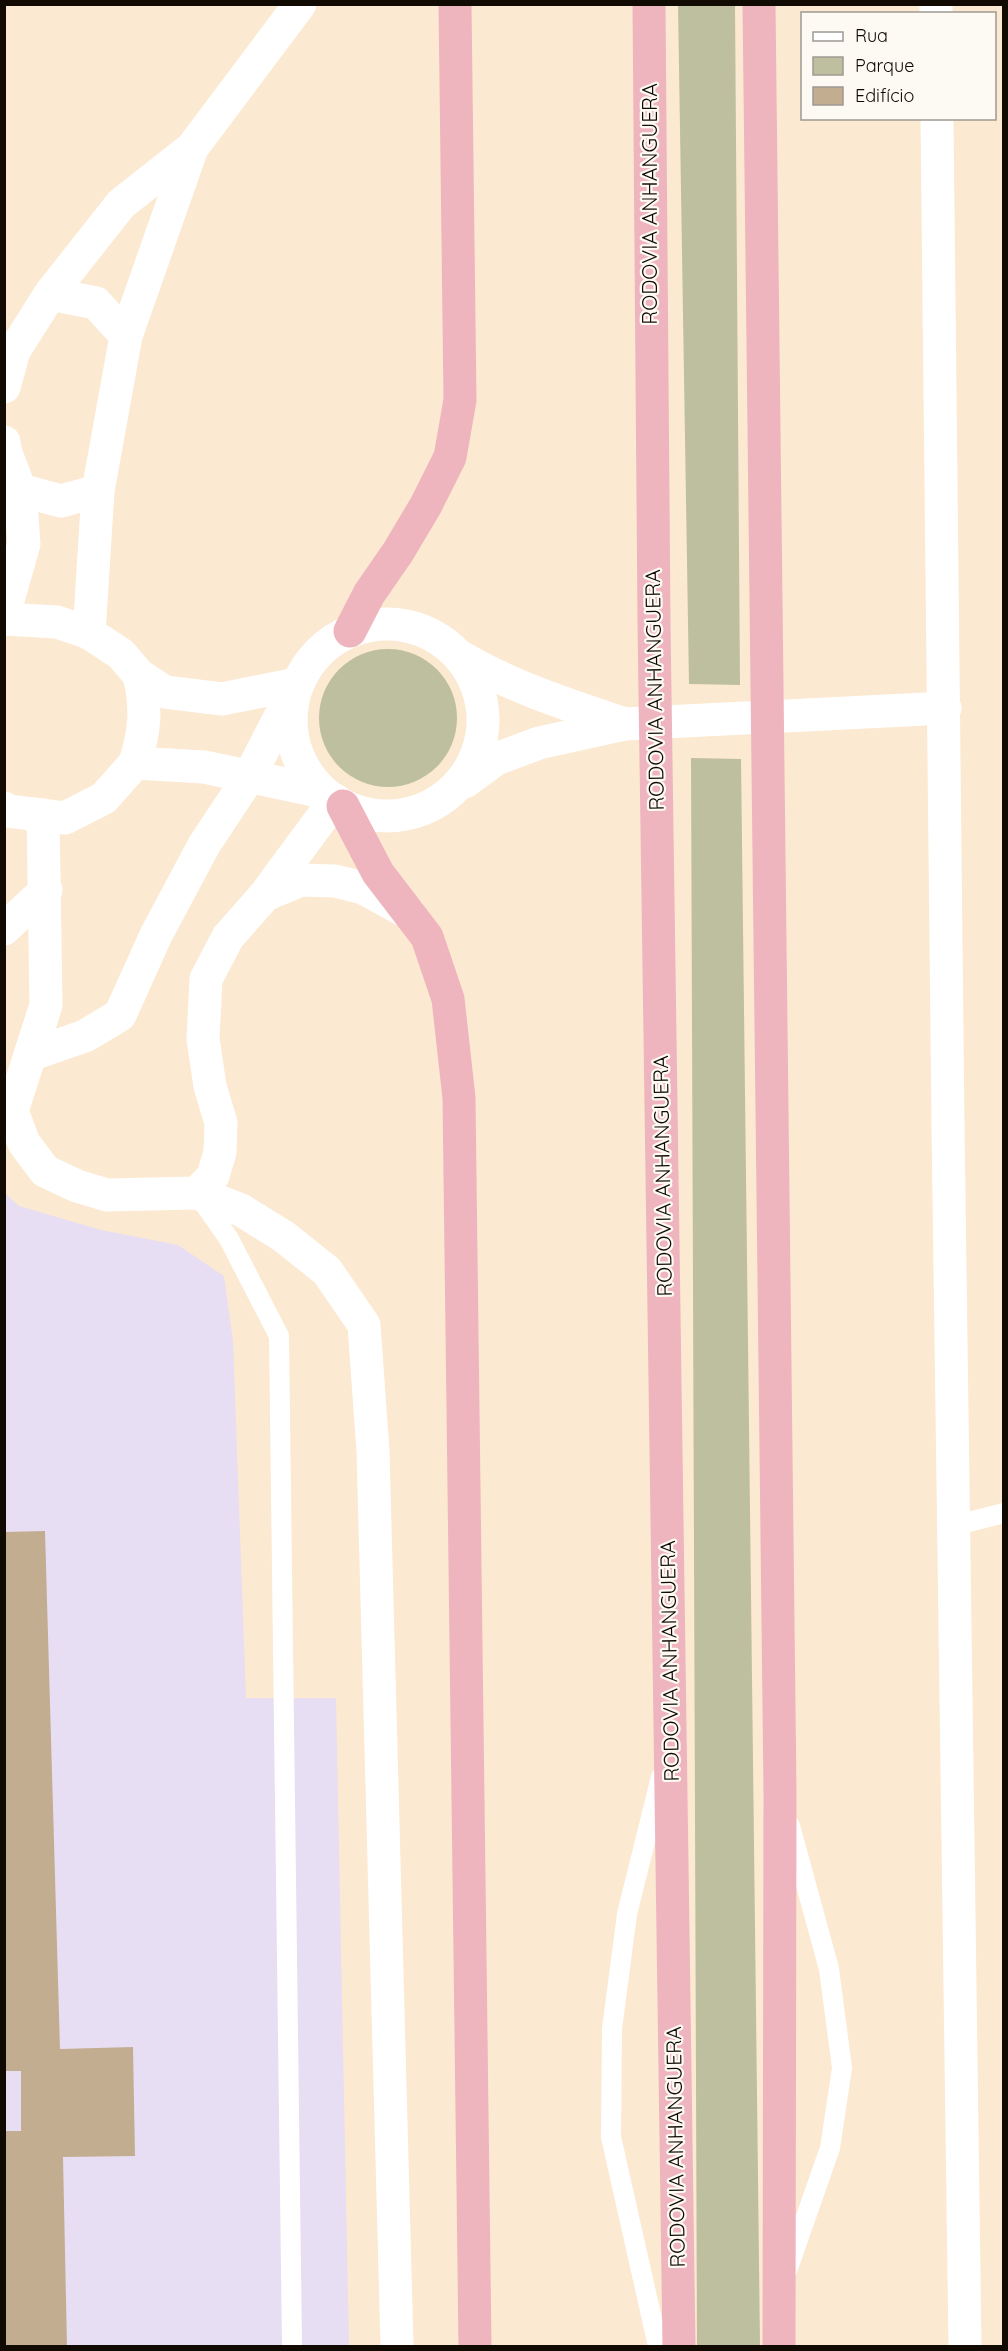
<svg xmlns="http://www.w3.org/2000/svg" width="1008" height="2351" font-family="Quicksand,sans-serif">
  <rect width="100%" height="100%" fill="#fce9d1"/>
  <polygon fill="#e7def3" points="4,1192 19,1206 101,1230 178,1245 224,1276 233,1341 246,1698 336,1698 349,2346 5,2346"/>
  <g fill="#bdbf9e">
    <polygon points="678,5 735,5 740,685 689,684"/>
    <circle cx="388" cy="718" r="69"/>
    <polygon points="691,758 741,759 760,2346 697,2346"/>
  </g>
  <polygon fill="#c3ad90" points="45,1531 60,2049 133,2047 135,2156 63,2157 67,2346 4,2346 4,2131 21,2131 21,2071 4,2071 4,1532"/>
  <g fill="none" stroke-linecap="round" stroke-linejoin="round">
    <g stroke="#fff" stroke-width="20">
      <polyline points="199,1196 229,1239 279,1336 292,2346"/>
      <polyline points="953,1526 1004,1513"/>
      <polyline points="787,2271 830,2148 842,2068 829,1969 790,1826"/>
      <polyline points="658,2346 611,2137 612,2029 627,1914 661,1777"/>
    </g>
    <g stroke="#fff" stroke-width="33">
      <polyline points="50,294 96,303 126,336"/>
      <polyline points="4,387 14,351 50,294 121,204 192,148 300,4"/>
      <polyline points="4,442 6,453 20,490 24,544 4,614"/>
      <polyline points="20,490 61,501 98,491"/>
      <polyline points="4,619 57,622 89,633 121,654 139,675 165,692 222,699 297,684"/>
      <polyline points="89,633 98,491 126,336 192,148"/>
      <path d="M135 763C145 730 147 709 139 675"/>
      <polyline points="4,808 8,811 65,818 104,798 135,763 204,767 323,792"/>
      <polyline points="43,815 46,1005 12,1111 24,1143 45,1171 77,1186 107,1195 197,1193 213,1176 220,1152 221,1123 210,1086 203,1039 206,979 228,937 265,895 335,800"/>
      <polyline points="265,895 301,880 335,881 363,888 409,913"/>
      <polyline points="4,929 46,890"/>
      <polyline points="30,1055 85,1036 120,1015 156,935 204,845 249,777 297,684"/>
      <polyline points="197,1193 241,1210 283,1236 327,1271 364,1325 373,1451 397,2346"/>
    </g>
    <g stroke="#fff" stroke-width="33">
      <polyline points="936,4 936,14"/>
      <polyline points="937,118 948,1125 965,2346"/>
      <circle cx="387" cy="720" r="96"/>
      <path d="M461 657C512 687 568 705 625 724"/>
      <polyline points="465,782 496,759 539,743 625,724 945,708"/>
    </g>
    <g stroke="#efb5be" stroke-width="33">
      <polyline points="649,4 654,623 679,2346"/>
      <polyline points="759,4 780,1792 779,2346"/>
      <polyline points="350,631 369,594 398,552 426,505 450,457 460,400 455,4"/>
      <polyline points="343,806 378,873 427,937 448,999 459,1098 475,2346"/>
    </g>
  </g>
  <g text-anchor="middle" stroke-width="4.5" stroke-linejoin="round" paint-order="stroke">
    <g font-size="21" fill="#110a02" stroke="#fdf9f3">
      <text transform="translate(650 204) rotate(-90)" y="7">RODOVIA ANHANGUERA</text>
      <text transform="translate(655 690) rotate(-91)" y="7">RODOVIA ANHANGUERA</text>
      <text transform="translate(663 1176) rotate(-91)" y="7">RODOVIA ANHANGUERA</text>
      <text transform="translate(670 1661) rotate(-91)" y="7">RODOVIA ANHANGUERA</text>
      <text transform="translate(676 2147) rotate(-91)" y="7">RODOVIA ANHANGUERA</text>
    </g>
  </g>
  <rect width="1008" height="2351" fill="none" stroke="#110a02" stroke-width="12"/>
  <rect x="801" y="12" width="195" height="108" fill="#fdf9f3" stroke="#9f9993" stroke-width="1.5"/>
  <rect x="813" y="32" width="30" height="9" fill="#ffffff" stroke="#9f9993" stroke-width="1.5"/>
  <text x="855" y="42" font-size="18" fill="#110a02">Rua</text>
  <rect x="813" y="57" width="30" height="18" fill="#bdbf9e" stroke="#9f9993" stroke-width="1.5"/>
  <text x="855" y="72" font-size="18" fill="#110a02">Parque</text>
  <rect x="813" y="87" width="30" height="18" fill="#c3ad90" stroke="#9f9993" stroke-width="1.5"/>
  <text x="855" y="102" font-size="18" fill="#110a02">Edifício</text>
</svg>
